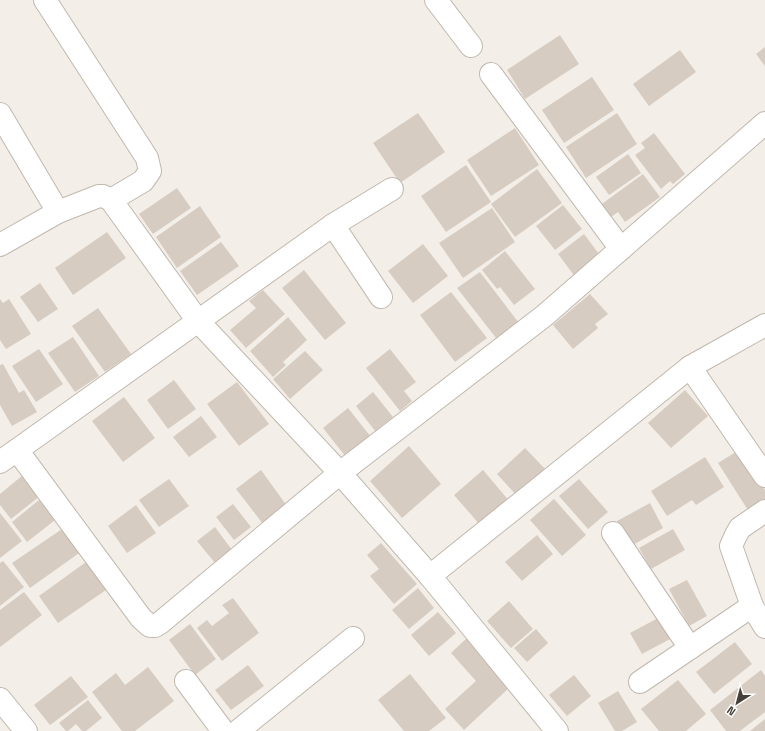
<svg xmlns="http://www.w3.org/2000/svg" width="765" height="731" font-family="'Space Grotesk',sans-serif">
  <rect width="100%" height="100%" fill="#f3efe8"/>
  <g fill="#d7ccc1">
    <polygon points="560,35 579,64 525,99 507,70"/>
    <polygon points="765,47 765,66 756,54"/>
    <polygon points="680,50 696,72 649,106 633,84"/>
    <polygon points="592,77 614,110 564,143 542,110"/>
    <polygon points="418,113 445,152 400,183 373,143"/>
    <polygon points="617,113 637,144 586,178 566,147"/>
    <polygon points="515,128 539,165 491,196 467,160"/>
    <polygon points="654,133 685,174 673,184 670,181 661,189 635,155 645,148 641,143"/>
    <polygon points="628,154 641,173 609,195 596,177"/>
    <polygon points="466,165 491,202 446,232 421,196"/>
    <polygon points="537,169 562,203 515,237 491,204"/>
    <polygon points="643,174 660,197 625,222 618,212 608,219 599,206"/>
    <polygon points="177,188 191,208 153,234 139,214"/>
    <polygon points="563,205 582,229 555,250 536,226"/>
    <polygon points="200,206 221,237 177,268 156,237"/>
    <polygon points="492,208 515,242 463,278 439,243"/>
    <polygon points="107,232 126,258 73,295 55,268"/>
    <polygon points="584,234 602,258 576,278 558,254"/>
    <polygon points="221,242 239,266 197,295 180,271"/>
    <polygon points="423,244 448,276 413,303 388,271"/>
    <polygon points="505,251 535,289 514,305 500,287 497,289 482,270"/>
    <polygon points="304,270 346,323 325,340 282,288"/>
    <polygon points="480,272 522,327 500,343 457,288"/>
    <polygon points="40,283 58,309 38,322 20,297"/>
    <polygon points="263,290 285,314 246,348 230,330 256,308 249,301"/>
    <polygon points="451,292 487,338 455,362 420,315"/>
    <polygon points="590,294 608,314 595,324 598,328 573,349 553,325"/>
    <polygon points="0,299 3,303 9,299 31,334 6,349 0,340"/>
    <polygon points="98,308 131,354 105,372 72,326"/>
    <polygon points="288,317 307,340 283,362 286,365 273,377 250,351"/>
    <polygon points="73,337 99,376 75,392 48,353"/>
    <polygon points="39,349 63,384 36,402 12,366"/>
    <polygon points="390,349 416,382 404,391 412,401 400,411 366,368"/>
    <polygon points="305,351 323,370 290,399 273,379"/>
    <polygon points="3,364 19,393 24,390 37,412 12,426 0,405 0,365"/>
    <polygon points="174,380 196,409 168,429 147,400"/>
    <polygon points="237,382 269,424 239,446 207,404"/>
    <polygon points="685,390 708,416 671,448 648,423"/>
    <polygon points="373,392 393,417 375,431 356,406"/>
    <polygon points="124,397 155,438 123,462 92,421"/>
    <polygon points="348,408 371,437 346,457 323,428"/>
    <polygon points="201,416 217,437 189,457 173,437"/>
    <polygon points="409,446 441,484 402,518 370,481"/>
    <polygon points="525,448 546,470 517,496 497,474"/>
    <polygon points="739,450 765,490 765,506 751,515 718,463"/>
    <polygon points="705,457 724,487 696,505 692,500 667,516 651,491"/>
    <polygon points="261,470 287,506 263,524 236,489"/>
    <polygon points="483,470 510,502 481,526 454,495"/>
    <polygon points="23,475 40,496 11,519 0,505 0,494"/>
    <polygon points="169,479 189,506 159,527 139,500"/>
    <polygon points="579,479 608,512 588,529 559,496"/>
    <polygon points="554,499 586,535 562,556 530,520"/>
    <polygon points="39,500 55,520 27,542 12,522"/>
    <polygon points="650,503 663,528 631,546 617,521"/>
    <polygon points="233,504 251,527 234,540 216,517"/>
    <polygon points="136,505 156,533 127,553 108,526"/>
    <polygon points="0,513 22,541 0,558"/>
    <polygon points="65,527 82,551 30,588 12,563"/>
    <polygon points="215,527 232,550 215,563 197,541"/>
    <polygon points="673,529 685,550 651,569 639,548"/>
    <polygon points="537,535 553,554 522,581 505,562"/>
    <polygon points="381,543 417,584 394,604 370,576 379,569 367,555"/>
    <polygon points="3,561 24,587 0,606 0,563"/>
    <polygon points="86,562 106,590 58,623 39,596"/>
    <polygon points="687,580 707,616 689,626 669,589"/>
    <polygon points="418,588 434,608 409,629 392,610"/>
    <polygon points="24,592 42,615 0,647 0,610"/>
    <polygon points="233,598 259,633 222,661 197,628 207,620 212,626 229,613 222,605"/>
    <polygon points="509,601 533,629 511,648 487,621"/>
    <polygon points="438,612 456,633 429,656 411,635"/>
    <polygon points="660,617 672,638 642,654 630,633"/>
    <polygon points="190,624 216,659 195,675 169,640"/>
    <polygon points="536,629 548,643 527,662 514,648"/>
    <polygon points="468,637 512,685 464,730 445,709 476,681 451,653"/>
    <polygon points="735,642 752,664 714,694 696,672"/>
    <polygon points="248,665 264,686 231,710 215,690"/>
    <polygon points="148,667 174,701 135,731 122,731 92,692 116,673 125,685"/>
    <polygon points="761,670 765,676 765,712 740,731 726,731 710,710"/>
    <polygon points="410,674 446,718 429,731 404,731 378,700"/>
    <polygon points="574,675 591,696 567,716 549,695"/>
    <polygon points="71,676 88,697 50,725 34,705"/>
    <polygon points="678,680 706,714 686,731 659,731 641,709"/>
    <polygon points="618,691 637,722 622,731 615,731 598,703"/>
    <polygon points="88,700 102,718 86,731 82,731 76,724 68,731 66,731 59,723"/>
    <polygon points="765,719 765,731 750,731"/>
  </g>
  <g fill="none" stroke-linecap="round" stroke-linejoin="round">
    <defs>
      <g id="minor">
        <polyline points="45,0 147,158 150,171 143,181 111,200"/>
        <polyline points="436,0 471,46"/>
        <polyline points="491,74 621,249"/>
        <polyline points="0,114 58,212"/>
        <polyline points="333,225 392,189"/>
        <polyline points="0,245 58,212 99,196 103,196 111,200 198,321 340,473 430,576 557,731"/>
        <polyline points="690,367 765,476"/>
        <polyline points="17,450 141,618 150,626 155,626 160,623 340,473 544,316 765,123"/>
        <polyline points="0,462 17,450 333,225 381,297"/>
        <polyline points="765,511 740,528 736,535 731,546 752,606 765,627"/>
        <polyline points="613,533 690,648"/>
        <polyline points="430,576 690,367 765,325"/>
        <polyline points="186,681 223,731"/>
        <polyline points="640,682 752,606"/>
        <polyline points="0,699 26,731"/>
        <polyline points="238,731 353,638"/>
      </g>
    </defs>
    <use href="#minor" stroke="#c1b8ae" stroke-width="24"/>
    <use href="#minor" stroke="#fff" stroke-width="22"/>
  </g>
  <g transform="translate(737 703) rotate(216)" stroke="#ffffff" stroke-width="3" paint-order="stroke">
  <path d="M0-3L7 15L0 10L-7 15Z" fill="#463f37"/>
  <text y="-6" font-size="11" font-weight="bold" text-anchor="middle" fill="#463f37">N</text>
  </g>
</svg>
